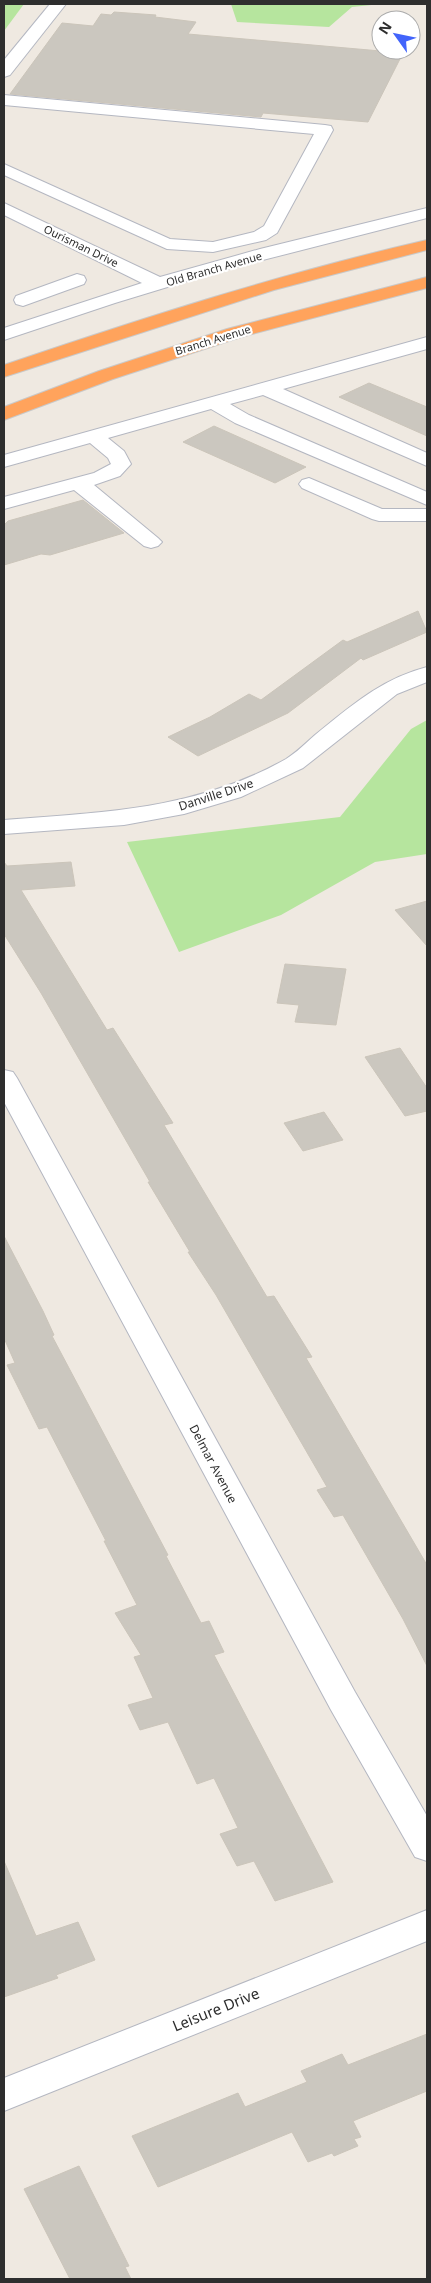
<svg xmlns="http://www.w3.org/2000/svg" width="431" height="2283" font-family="'Noto Sans',sans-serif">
  <rect width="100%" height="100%" fill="#efe9e1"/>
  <g fill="#b6e59e">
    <polygon points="4,4 24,4 4,31"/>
    <polygon points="231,4 381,4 352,7 329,27 237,22"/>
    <polygon points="427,720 427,854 375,862 281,915 179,952 127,842 340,817 411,729"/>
  </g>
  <g fill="#cbc7bf" stroke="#cbc5ba">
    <polygon points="114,12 156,15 155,17 196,22 188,34 403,53 368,122 263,113 261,117 10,94 62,23 93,26 101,14 111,15"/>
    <polygon points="369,383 427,407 427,436 339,397"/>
    <polygon points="214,426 270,451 306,467 275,483 183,442"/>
    <polygon points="83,500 124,533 50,555 41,554 4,565 4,525 8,521"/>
    <polygon points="418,611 427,632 363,660 361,658 288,713 198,756 168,737 210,717 249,694 261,700 343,640 347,642"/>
    <polygon points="4,862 7,866 71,862 75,886 21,890 107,1030 113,1028 173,1123 164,1125 267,1297 274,1296 312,1357 306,1358 427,1565 427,1666 403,1619 343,1515 334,1517 317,1490 327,1487 216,1295 188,1252 190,1252 148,1182 150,1182 41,993 4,934"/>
    <polygon points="427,901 427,946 395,910"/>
    <polygon points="285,964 346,969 336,1025 295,1022 299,1005 277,1003"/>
    <polygon points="400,1048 427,1088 427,1111 405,1116 365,1057"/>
    <polygon points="324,1112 343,1140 303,1151 284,1123"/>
    <polygon points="4,1236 43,1311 54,1335 52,1336 168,1555 166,1556 201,1623 209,1621 224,1652 214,1655 333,1882 275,1901 254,1861 237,1866 220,1834 238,1828 214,1778 197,1784 168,1722 140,1730 128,1705 153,1698 134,1657 141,1655 115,1613 137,1605 104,1541 106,1541 47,1427 39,1429 7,1365 15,1363 4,1338"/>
    <polygon points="4,1861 36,1936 78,1922 95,1960 56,1975 58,1978 4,1997"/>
    <polygon points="427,2034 427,2091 353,2121 361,2137 354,2139 358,2146 334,2156 332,2153 308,2162 292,2132 158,2187 132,2136 238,2093 245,2107 307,2082 301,2071 342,2054 348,2065"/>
    <polygon points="79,2166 129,2266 125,2267 131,2279 70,2279 24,2189"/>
  </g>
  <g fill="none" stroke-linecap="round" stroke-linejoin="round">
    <defs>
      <g id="minor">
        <polygon points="50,4 66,4 10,75 4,77 4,60"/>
        <polygon points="4,95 325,125 331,126 333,130 277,233 266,240 213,252 167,249 4,175 4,164 170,239 213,242 254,232 264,226 314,134 4,105"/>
        <polygon points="4,203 160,277 260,249 427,208 427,218 220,271 115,303 4,340 4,328 142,283 4,215"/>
        <polygon points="77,274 84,276 86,280 84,284 23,306 16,304 14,300 16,296"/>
        <polygon points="427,337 427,349 283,389 427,453 427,466 263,395 230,404 249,415 427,492 427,505 235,423 211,409 108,438 124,451 131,464 120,476 94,485 158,538 162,542 158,546 151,548 144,546 74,490 4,509 4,497 94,473 111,464 108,458 90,443 4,467 4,455"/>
        <polygon points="309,478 382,509 427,509 427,521 379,521 372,519 302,488 299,484 302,480"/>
        <path d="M427 667V682L397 694 303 768 241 797 184 814 124 825 4 834V820C104 812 196 810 286 759 296 753 306 743 315 735 351 706 381 679 427 667Z"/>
        <polygon points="4,1070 13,1072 17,1078 355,1692 427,1816 427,1861 415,1857 331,1710 4,1102"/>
        <polygon points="427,1910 427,1941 4,2111 4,2078"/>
      </g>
      <g id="highway">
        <path d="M427 240V250L274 290 4 377V365C143 318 283 273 427 240Z"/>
        <polygon points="427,277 427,288 241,337 113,379 4,420 4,407 99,371 227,329"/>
      </g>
    </defs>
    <use href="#minor" stroke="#b4b7c1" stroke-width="2"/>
    <use href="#highway" stroke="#c9c9c9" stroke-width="2"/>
    <use href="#minor" fill="#fff" fill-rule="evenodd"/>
    <use href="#highway" fill="#ffa35c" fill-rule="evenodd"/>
  </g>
  <g text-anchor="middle" stroke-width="4.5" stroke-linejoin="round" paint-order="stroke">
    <g font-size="11" fill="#2e2e2e" stroke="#fff">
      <text transform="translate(81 246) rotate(26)" y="4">Ourisman Drive</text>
      <text transform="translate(214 269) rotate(-16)" y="4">Old Branch Avenue</text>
      <text transform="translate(213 340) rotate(-17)" y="4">Branch Avenue</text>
    </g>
    <g font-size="12" fill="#2e2e2e" stroke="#fff">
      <text transform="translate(216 795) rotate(-18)" y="4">Danville Drive</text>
      <text transform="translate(213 1464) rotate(62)" y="4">Delmar Avenue</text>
    </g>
    <g font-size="15" fill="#2e2e2e" stroke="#fff">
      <text transform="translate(216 2010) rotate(-22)" y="5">Leisure Drive</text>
    </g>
  </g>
  <rect width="431" height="2283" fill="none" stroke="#2e2e2e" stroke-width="10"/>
  <g transform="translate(396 35) rotate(303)"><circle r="24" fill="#ffffff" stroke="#ababab"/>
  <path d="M0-4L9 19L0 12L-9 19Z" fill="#4264fb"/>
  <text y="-8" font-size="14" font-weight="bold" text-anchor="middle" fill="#2e2e2e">N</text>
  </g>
</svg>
